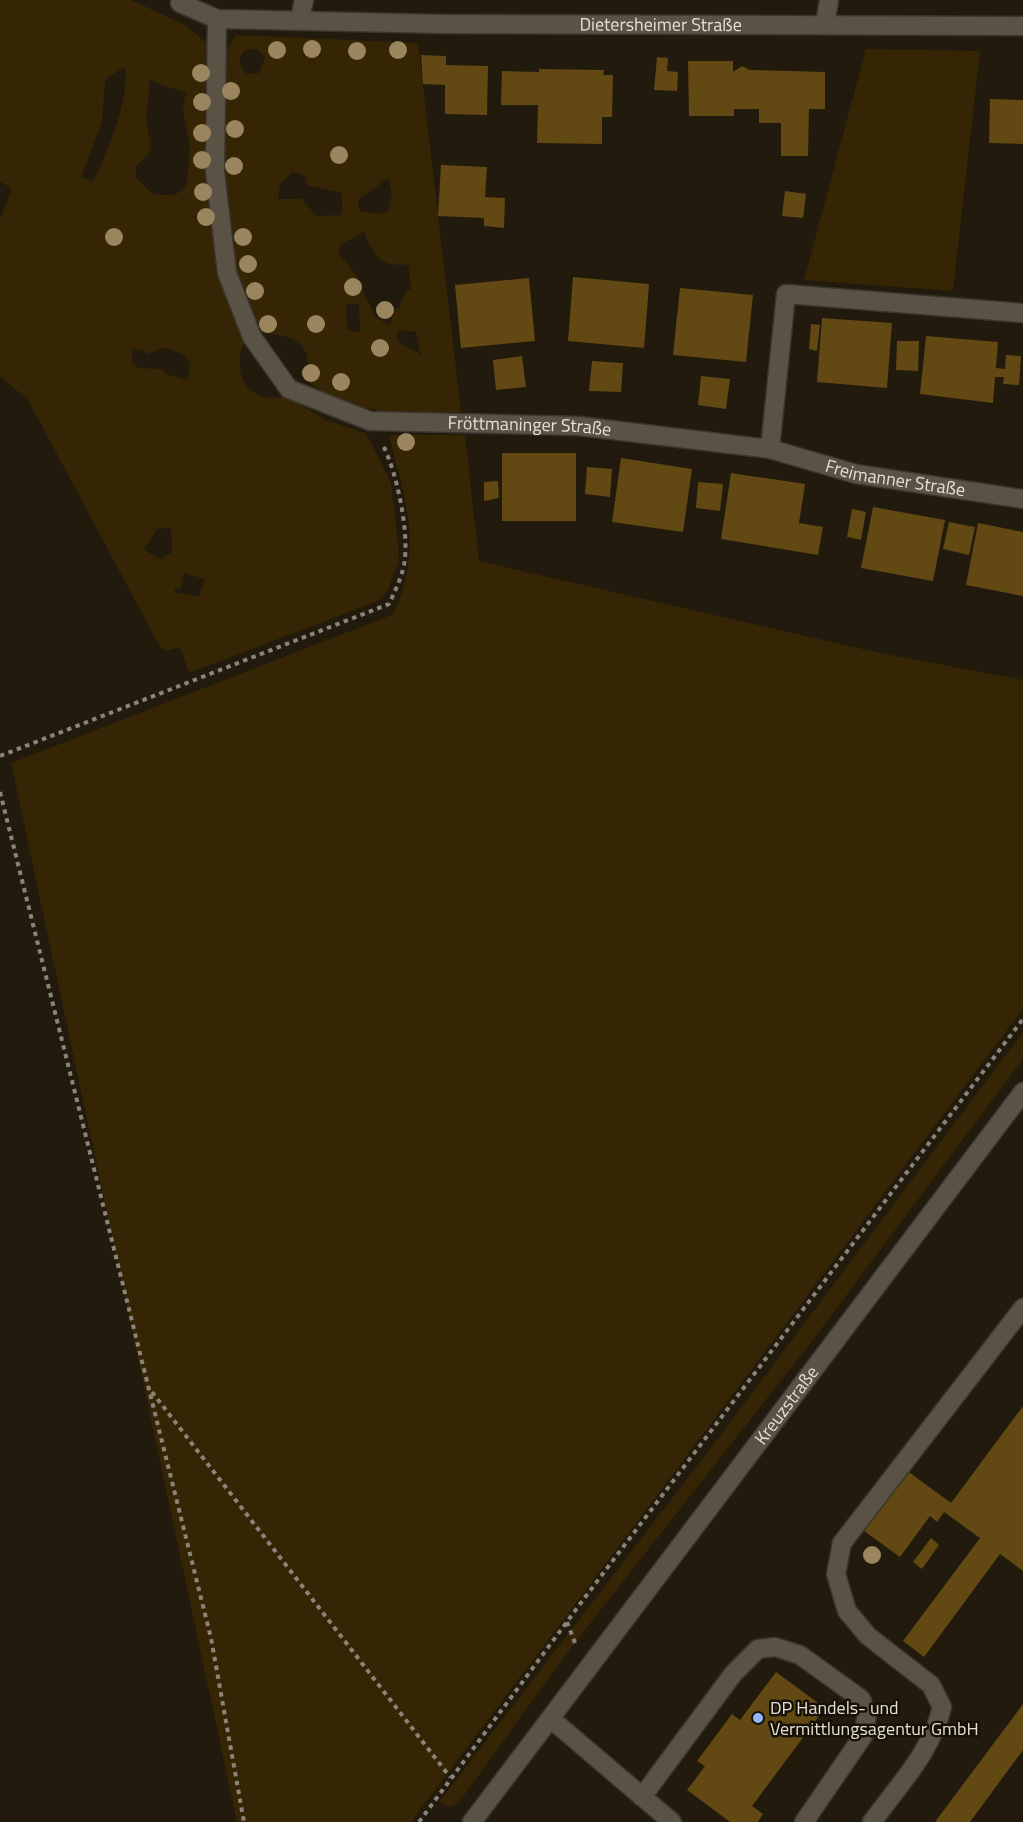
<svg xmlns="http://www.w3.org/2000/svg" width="1023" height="1822" font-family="'Titillium Web',sans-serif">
  <rect width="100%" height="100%" fill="#211a0d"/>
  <g fill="#352504" fill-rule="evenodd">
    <path d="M0 0H131L183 24 211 46C194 138 218 253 244 342 231 376 249 405 286 396L326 420 365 433 368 437 391 483 398 544 399 560 388 591 378 601 189 673 180 647 165 651 159 645 28 400 0 376V219L12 189 0 181ZM125 67C130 98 107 153 93 182L81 177 102 122 105 82 108 77ZM150 79 160 85 186 92 183 110 190 146 187 184 182 191 173 195H164L153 194 136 178V166L149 153 151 145 146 120ZM164 348C177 352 183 352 191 364L187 380 168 375 162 369 139 368 132 363V349L144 350 147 354ZM171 528 172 552 161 559 144 550 157 529ZM184 573 205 579 199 597 174 592 176 588 180 589Z"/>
    <path d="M236 35 418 43 461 412H387L342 403 312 385C308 378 310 370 308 362 305 335 281 335 259 333L235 272 223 175 226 51ZM256 49 265 57 259 73 247 74 242 69 239 59 245 50ZM292 172 305 176 307 185 342 193V215L317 216 301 199H278L280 184ZM388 178 392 194 388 211 380 214 361 211 358 206 359 199ZM365 231C366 242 378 262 390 264 398 266 401 263 409 266L411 290 406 291 399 307 393 312 391 323 388 325 375 316 354 272 339 254 340 245ZM350 303 359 304 360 331 354 332 347 329 346 305ZM400 330 416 332 421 355 398 341 397 334Z"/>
    <polygon points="866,49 980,51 953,291 804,280"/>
    <path d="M389 435H465L479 561 880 653 1023 680V1009L411 1822H237L11 763 394 614C423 545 406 504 389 435Z"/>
    <polygon points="1023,1032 1023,1059 813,1340 570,1649 465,1794 453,1806 445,1806 440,1801 726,1428"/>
  </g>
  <g fill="#624812">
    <polygon points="421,55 446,56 446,65 488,66 487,115 445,114 445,85 423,84"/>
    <polygon points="657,57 668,58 667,71 678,72 677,91 654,90"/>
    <polygon points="688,61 733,61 733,72 742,66 750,70 825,72 825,109 809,109 808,156 781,156 781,123 759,123 759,109 734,109 734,116 689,116"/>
    <polygon points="539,69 604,70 603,75 613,75 612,117 602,117 602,144 537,143 538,105 501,105 502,71 539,72"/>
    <polygon points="990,99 1023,100 1023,144 989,143"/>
    <polygon points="441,165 487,167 485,197 505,198 504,228 484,226 484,218 438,216"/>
    <polygon points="785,191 806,194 803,218 782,216"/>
    <polygon points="573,277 649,284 644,348 568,341"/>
    <polygon points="529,278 535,341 461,348 455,285"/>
    <polygon points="680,288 753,295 746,362 673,355"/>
    <polygon points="822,318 892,323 887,388 817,382"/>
    <polygon points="811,324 820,325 817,351 809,349"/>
    <polygon points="926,336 998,342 996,368 1005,369 1006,355 1021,356 1019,385 1003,384 1004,377 995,377 993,403 920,394"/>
    <polygon points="897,341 919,341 918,371 896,370"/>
    <polygon points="522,356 526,387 496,390 493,360"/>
    <polygon points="592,361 623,363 621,392 589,391"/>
    <polygon points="701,376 730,379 726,409 698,405"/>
    <rect x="502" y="453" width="74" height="68"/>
    <polygon points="621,458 692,469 683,532 612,522"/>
    <polygon points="587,467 612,469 610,497 585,494"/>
    <polygon points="731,473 805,484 799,523 823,527 818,555 721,539"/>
    <polygon points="498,481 499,498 484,501 484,482"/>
    <polygon points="698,482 723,484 720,511 696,508"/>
    <polygon points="873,507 945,520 933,581 861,568"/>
    <polygon points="852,509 866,512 861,540 847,537"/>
    <polygon points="949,522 975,527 969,555 943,549"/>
    <polygon points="978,523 1023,532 1023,596 966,585"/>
    <polygon points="1023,1406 1023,1571 1000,1554 924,1657 903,1641 980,1538 944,1512 937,1522 930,1516 900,1557 864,1531 909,1472 951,1503"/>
    <polygon points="931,1538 939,1545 922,1569 913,1562"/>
    <polygon points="776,1672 825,1708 752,1806 763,1814 758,1822 730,1822 687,1790 705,1766 697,1761 732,1714 740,1720"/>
    <polygon points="1023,1704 1023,1750 970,1822 935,1822"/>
  </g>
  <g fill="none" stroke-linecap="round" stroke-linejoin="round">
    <defs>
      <g id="lane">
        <polyline points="300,19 304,0"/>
        <polyline points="551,1719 672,1822"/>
        <polyline points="642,1797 733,1674 758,1649 775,1647 800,1655 861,1699 867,1715 863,1736 804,1822"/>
        <path d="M872 1822C898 1786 932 1751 942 1707L931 1685 868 1636 847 1611 836 1574 842 1543 1023 1308"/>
      </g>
      <g id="street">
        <path id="s1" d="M180 3 217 19 441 24 1023 26"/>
        <path id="s2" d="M217 19 215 172 227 273 252 337 289 389 370 421 579 426 770 449 786 294 1023 313"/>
        <polyline points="825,24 829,0"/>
        <path id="s3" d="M770 449 856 474 1023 499"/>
      </g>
      <g id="secondary">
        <path id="s4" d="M472 1822 1023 1092"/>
      </g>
    </defs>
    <use href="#lane" stroke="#3a352f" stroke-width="21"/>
    <use href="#street" stroke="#3a352f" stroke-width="21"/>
    <use href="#secondary" stroke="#3a352f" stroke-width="21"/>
    <g stroke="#8a8479" stroke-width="4" stroke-dasharray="4.5 4.5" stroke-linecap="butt">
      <path d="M0 756 389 604C395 591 401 579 404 565 410 534 397 473 383 445"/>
      <polyline points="0,792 211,1638 244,1822"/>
      <polyline points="152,1392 450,1777"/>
      <polyline points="567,1622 575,1643"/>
      <polyline points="419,1822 586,1596 1023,1019"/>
    </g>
    <use href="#lane" stroke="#5a5244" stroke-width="18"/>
    <use href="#street" stroke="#5a5244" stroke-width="18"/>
    <use href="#secondary" stroke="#5a5244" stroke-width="18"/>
  </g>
  <g fill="#9b855e">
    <circle cx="312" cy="49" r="9"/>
    <circle cx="277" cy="50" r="9"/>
    <circle cx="398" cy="50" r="9"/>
    <circle cx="357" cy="51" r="9"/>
    <circle cx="201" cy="73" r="9"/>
    <circle cx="231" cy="91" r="9"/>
    <circle cx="202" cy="102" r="9"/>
    <circle cx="235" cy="129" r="9"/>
    <circle cx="202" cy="133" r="9"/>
    <circle cx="339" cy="155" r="9"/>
    <circle cx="202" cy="160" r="9"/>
    <circle cx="234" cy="166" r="9"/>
    <circle cx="203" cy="192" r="9"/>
    <circle cx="206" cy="217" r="9"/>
    <circle cx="114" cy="237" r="9"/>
    <circle cx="243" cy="237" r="9"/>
    <circle cx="248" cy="264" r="9"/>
    <circle cx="353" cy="287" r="9"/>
    <circle cx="255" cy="291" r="9"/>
    <circle cx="385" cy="310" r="9"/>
    <circle cx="268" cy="324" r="9"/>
    <circle cx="316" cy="324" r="9"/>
    <circle cx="380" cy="348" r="9"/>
    <circle cx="311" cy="373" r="9"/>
    <circle cx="341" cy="382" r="9"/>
    <circle cx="406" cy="442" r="9"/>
    <circle cx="872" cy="1555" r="9"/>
  </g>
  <circle fill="#91b8fd" stroke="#171105" stroke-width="2" cx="758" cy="1718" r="6"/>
  <g text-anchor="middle" stroke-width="5" stroke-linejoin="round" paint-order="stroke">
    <g font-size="18" fill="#e4dfd6" stroke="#171105">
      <text dy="6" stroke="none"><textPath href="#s1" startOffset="484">Dietersheimer Straße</textPath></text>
      <text dy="6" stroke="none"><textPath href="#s2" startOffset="634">Fröttmaninger Straße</textPath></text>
      <text dy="6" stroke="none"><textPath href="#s3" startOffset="129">Freimanner Straße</textPath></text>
      <text dy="6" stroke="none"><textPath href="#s4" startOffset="522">Kreuzstraße</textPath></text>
    </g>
    <g font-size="18" fill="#e4dfd6" stroke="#171105" text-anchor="start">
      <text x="770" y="1714">DP Handels- und<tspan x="770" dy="21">Vermittlungsagentur GmbH</tspan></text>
    </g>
  </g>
</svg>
